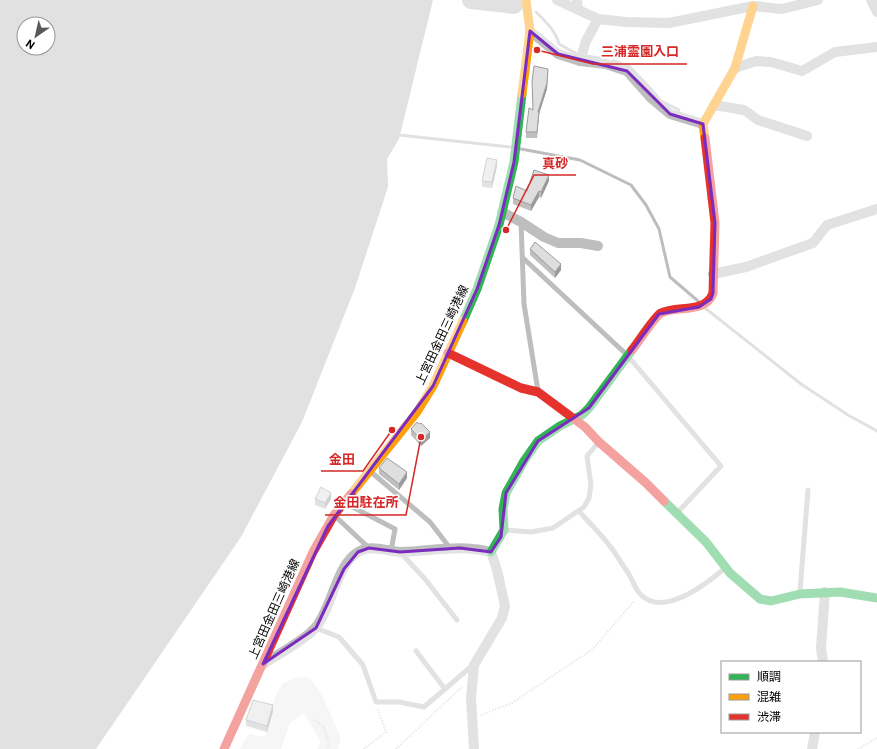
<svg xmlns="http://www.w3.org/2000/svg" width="877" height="749" font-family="Roboto,'Noto Sans JP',sans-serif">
  <rect width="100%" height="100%" fill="#fff"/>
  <polygon fill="#ebebeb" points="298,677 310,678 323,697 341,738 338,749 317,749 321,742 304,713 290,723 281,749 239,749 249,734 265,737 275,696 283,683"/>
  <path fill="#bdbdbd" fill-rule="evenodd" d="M0 0H433L399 139 387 159 388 187 355 288 302 422 241 537 96 749H0ZM24 24H48V48H24Z"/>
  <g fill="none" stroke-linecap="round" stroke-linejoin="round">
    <g stroke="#bdbdbd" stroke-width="3">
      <path d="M536 12C545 21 556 31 559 44L577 54"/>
      <polyline points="586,56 599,58"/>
      <polyline points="613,61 629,66 649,87 661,101 679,110"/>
      <polyline points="399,135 511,147"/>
      <polyline points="521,149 580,160 631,185 646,205 659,229 670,277 698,301"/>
      <polyline points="705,308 801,384 848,415 877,431"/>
    </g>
    <polyline stroke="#bdbdbd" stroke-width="18" points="471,0 514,5"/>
    <g stroke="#b9b9b9" stroke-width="2" stroke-dasharray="1 2" stroke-linecap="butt">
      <polyline points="481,715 512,703 593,649 635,600"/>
      <polyline points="314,720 323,726 329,743 327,749"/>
      <polyline points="364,749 386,732 378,709"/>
      <polyline points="396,749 462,687"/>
      <polyline points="858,749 877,738"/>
    </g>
    <g stroke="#bebebe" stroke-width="5">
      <polyline points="521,222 524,304 538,391"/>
      <polyline points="523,258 627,355 721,466 678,512"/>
      <polyline points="371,472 430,522 450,548"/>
      <polyline points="345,503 395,529 391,551"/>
      <path d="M579 511C591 525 605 538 615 553 620 561 625 568 630 576 633 582 636 590 641 595 664 617 705 585 724 569"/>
      <polyline points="335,516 369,548"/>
      <polyline points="505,530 531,532 553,528 584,507 589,498 591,485 587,456 598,443"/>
      <polyline points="400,552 425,579 457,620"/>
      <polyline points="800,591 808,490"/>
      <polyline points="316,628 339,637 363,665 376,702 399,702 424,707 445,689 416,651"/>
      <polyline points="445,689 473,665"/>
    </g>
    <g stroke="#bebebe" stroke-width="10">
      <polyline points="557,0 598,19 626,22 669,23 753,6 782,9 818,0"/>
      <polyline points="577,0 578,10"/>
      <polyline points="871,0 877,12"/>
      <polyline points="530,31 558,54 580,61 606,64 627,71 651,98 670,114 703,124"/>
      <polyline points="580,61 586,41 598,19"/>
      <polyline points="735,68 756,61 771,62 802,71 835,52 877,47"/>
      <polyline points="714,105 744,110 758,120 807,136"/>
      <polyline points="502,212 521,222 544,237 558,243 581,243 598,246"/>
      <polyline points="713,274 746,267 813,243 827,225 877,209"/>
      <polyline points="823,662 821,648 825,592"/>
      <path d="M263 664C277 655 305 640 315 628 332 609 336 565 358 552 371 544 386 551 400 552 424 552 449 546 473 549 479 549 485 551 491 552L497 570 505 606 502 618 474 665 471 698 474 749"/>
      <polyline points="812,749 815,732"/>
    </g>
    <g stroke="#30b455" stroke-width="9">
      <polyline points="463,321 477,289 499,225 514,162 522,94"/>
      <polyline points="664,501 706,542 730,573 760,599 771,601 800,594 840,592 877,598"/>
      <polyline points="491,552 504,530 503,509 506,493 524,461 538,441 560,426 582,415 589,408 632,350"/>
    </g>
    <g stroke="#ff9f0a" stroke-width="9">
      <polyline points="522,94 530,31 526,0"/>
      <polyline points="705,138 703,124 735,68 753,6"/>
      <polyline points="351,494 417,412 433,386 463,321"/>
    </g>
    <g stroke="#e5322d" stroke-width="9">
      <path d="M632 350C638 343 654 317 661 313 677 305 706 314 713 293L715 223 705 138"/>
      <polyline points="448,353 521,388 538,392 585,427 599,442 646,483 664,501"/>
      <polyline points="224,749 313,552 334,515 351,494"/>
    </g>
  </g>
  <g fill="#bfbfbf">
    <polygon points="548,76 547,89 539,114 537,138 526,138 526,132 533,110"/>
    <polygon points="497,166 492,188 482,187 482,181"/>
    <polygon points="549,181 541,198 539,197 531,211 513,204 513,198 527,191"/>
    <polygon points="530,249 561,270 555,278 530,255"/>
    <polygon points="411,429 430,438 421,446 411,435"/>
    <polygon points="379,468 407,478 399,490 379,474"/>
    <polygon points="315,499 331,499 325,509 315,505"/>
    <polygon points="273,711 267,732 246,726 246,720"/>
  </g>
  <g fill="#9b9b9b">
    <polygon points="548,69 547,89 539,114 537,138 538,112"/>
    <polygon points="497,160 497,166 492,188 492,182"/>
    <polygon points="549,175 549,181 541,198 541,192"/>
    <polygon points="539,191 539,197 531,211 531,205"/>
    <polygon points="561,264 561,270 555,278 555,272"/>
    <polygon points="430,432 430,438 421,446 421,440"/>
    <polygon points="407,472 407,478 399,490 399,484"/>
    <polygon points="331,493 331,499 325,509 325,503"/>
    <polygon points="273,705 273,711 267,732 267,726"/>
  </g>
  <g fill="#dedede" stroke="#9b9b9b">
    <polygon points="534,66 548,69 547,83 538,112 539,112 537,132 526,132 529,108 533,110 532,81"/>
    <polygon points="487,158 497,160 492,182 482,181"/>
    <polygon points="534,170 549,175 541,192 539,191 531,205 513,198 516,186 527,191"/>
    <polygon points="535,242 561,264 555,272 530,249"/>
    <polygon points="417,422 419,424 421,423 430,432 421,440 411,429"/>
    <polygon points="387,458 407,472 399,484 379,468"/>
    <polygon points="321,487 331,493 325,503 315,499"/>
    <polygon points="253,700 273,705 267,726 246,720"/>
  </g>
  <path d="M0 0H877V749H0ZM530 31 558 54 627 71 670 114 703 124 715 223 713 293 711 299 699 307 659 314 589 408 538 441 506 493 501 537 491 552 460 548 400 552 369 548 358 552 344 569 316 628 263 664 328 526 433 386 477 289 499 225 514 162Z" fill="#fff" fill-opacity=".55" fill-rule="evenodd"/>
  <path fill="none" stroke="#7b2cbf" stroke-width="3" stroke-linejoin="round" d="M530 31 558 54 627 71 670 114 703 124 715 223 713 293 711 299 699 307 659 314 589 408 538 441 506 493 501 537 491 552 460 548 400 552 369 548 358 552 344 569 316 628 263 664 328 526 433 386 477 289 499 225 514 162Z"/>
  <g text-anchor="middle" stroke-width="3" stroke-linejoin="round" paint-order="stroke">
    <g font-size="12" fill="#000" stroke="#fff">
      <text transform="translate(442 335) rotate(-65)" y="4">上宮田金田三崎港線</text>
      <text transform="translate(274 609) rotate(-66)" y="4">上宮田金田三崎港線</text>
    </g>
  </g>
  <path fill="none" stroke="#d62828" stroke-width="1.5" d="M537 50L593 64H687M506 230L534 175H576M392 430L363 471H321M421 437L406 515H325"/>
  <g fill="#d62828" stroke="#fff" stroke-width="1.5">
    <circle cx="537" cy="50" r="4"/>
    <circle cx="506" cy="230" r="4"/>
    <circle cx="392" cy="430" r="4"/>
    <circle cx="421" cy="437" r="4"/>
  </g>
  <g font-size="13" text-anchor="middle" font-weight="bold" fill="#d62828" stroke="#fff" stroke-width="3" stroke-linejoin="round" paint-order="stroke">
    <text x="640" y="56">三浦霊園入口</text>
    <text x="555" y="168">真砂</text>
    <text x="342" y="464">金田</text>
    <text x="366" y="507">金田駐在所</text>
  </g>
  <rect x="721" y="661" width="140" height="72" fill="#ffffff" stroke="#999999"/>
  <rect x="729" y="674" width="20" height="6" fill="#30b455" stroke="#999999"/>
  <text x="757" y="681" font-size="12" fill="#000000">順調</text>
  <rect x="729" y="694" width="20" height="6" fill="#ff9f0a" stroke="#999999"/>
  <text x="757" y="701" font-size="12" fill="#000000">混雑</text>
  <rect x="729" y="714" width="20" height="6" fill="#e5322d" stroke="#999999"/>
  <text x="757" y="721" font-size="12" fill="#000000">渋滞</text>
  <g transform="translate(36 36) rotate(214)"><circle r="19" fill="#ffffff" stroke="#999999"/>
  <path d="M0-3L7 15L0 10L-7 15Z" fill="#595959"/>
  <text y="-6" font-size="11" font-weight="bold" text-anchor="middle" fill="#000000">N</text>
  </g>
</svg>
